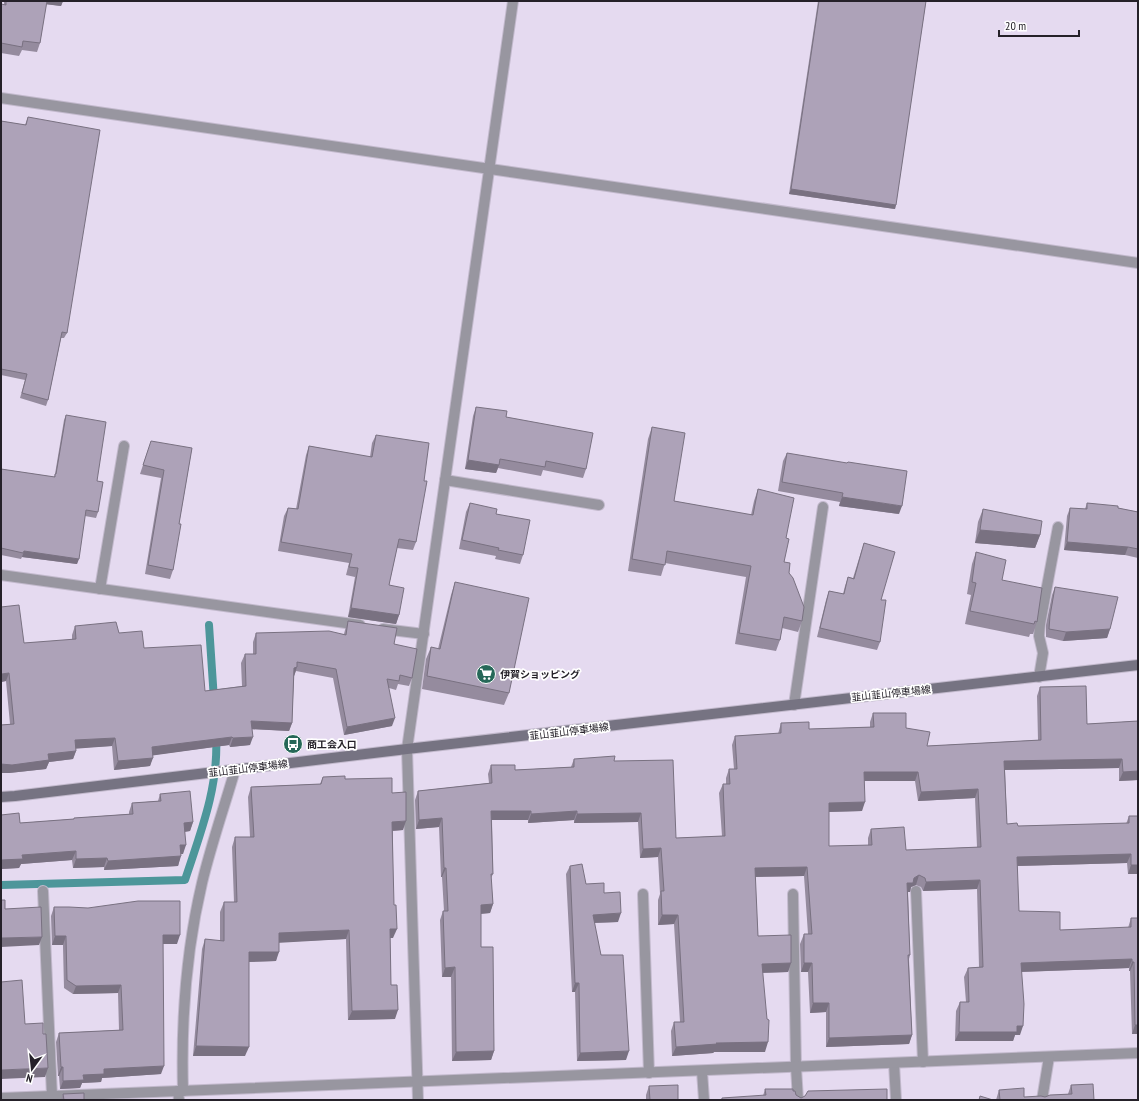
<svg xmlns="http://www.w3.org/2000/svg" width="1139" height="1101" font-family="'PT Sans Narrow','Noto Sans JP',sans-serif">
  <rect width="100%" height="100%" fill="#e5daf0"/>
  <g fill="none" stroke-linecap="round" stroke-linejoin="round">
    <g stroke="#4d969a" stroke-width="8">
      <polyline points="209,625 214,700"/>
      <path d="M1 885 185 880C200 834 219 787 216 737"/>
    </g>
    <defs>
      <g id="lane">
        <polyline points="445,480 599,505"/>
        <polyline points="100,589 124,446"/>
        <polyline points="1039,677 1043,653 1039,636 1040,624 1058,527"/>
        <polyline points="43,891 52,1096"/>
        <polyline points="916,891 923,1062"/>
        <polyline points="643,894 649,1073"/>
        <polyline points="793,894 796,1067"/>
        <polyline points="178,1091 179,1100"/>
      </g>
      <g id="street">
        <polyline points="1,98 1138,263"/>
        <polyline points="1,575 360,625"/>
        <polyline points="383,629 424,634"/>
        <polyline points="794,705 823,507"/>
        <polyline points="894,1063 896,1100"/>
        <polyline points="796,1067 798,1100"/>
        <polyline points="702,1071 704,1100"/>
        <path d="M183 1091C181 1021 186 951 202 883 211 845 224 808 235 770"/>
        <polyline points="1,1098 1138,1053"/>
        <polyline points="418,1100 407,749 513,1"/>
        <polyline points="1042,1100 1049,1057"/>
      </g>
      <polyline id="secondary" points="1,797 15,796 407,749 1138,665"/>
    </defs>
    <use href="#lane" stroke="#c2b9cc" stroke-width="12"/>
    <use href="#street" stroke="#c2b9cc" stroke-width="12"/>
    <use href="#secondary" stroke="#c2b9cc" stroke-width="12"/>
    <use href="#lane" stroke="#9896a0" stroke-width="10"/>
    <use href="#street" stroke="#9896a0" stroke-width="10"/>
    <use href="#secondary" stroke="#767382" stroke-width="10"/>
  </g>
  <g fill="#958b9e" fill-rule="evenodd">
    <polygon points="4,1 63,1 61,6 46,4 40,43 37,52 22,50 19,56 1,53 1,4 4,4"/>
    <polygon points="818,1 926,1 895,209 789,194"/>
    <polygon points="28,117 67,333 64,338 61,338 48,400 46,406 20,398 25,380 1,375 1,121 25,125"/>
    <polygon points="476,407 506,417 586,469 583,478 543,470 541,476 498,468 496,473 465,469 473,416"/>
    <polygon points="66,415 97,481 98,512 96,518 85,516 77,564 22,557 21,559 1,555 1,469 54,477 55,474 64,420"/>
    <polygon points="652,427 674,501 751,515 754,501 758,489 786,538 784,562 789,573 802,621 798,632 782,628 780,640 776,651 735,644 746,577 665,563 661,576 628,571 648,439"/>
    <polygon points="376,435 424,481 416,542 413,550 397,548 389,585 399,615 396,624 348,617 355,577 346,575 349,563 278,551 284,516 288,508 296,509 306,455 309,446 370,457 372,443"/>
    <polygon points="192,448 179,524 173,570 170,579 145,574 161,478 140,474 148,450"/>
    <polygon points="787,453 899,514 839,506 840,502 778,491 783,461"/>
    <polygon points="470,503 496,514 523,555 520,564 495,559 496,556 459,549 466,512"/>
    <polygon points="1087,503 1118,508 1138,512 1138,558 1125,555 1064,550 1067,516 1070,508 1085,509"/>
    <polygon points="983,509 1040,535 1035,548 975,543 978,522"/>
    <polygon points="864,543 881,600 880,642 877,650 817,637 826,600 829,591 843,594 845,586 848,577 853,578 861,552"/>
    <polygon points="976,552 1002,580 1037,622 1033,634 1030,634 1029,637 965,624 971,595 967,594 972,564"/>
    <polygon points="455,582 509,693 504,705 422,689 426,659 431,647 438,649 451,595"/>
    <polygon points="1055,587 1110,629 1107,638 1063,641 1046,637 1046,625 1052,595"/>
    <polygon points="348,621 394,644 412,678 409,686 398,684 396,690 389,688 392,726 344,735 333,678 296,671 294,676 292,723 289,731 252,729 250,745 230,747 229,745 153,755 150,766 114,770 112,746 75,748 76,751 73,759 49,762 46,769 9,773 1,773 1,725 10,724 6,681 1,682 24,643 72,640 72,635 75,626 119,633 144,648 205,691 242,686 241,663 245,654 253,654 253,642 256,633 344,634 345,630"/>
    <path d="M1040 687 1087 724 1138 721V780L1119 781V768L1005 770 1007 824 1018 826 1126 824 1129 816 1138 874H1128L1127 863 1017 866 1019 911 1060 930 1128 928 1131 918 1138 1034H1132L1130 971H1129V968L1021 972 1020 1035H1015L1013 1041H955L956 1011 960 1002H966L964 977 968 968 979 967 977 889 923 891 921 887 916 885 911 887 910 892H908L910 955 909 959 912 1035 909 1044 826 1047V1012L810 1013 808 972H801L800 944 804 934H808L804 876 755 877 758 936 791 963 788 972 762 973 765 1052H714L713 1053 672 1056 671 1031 674 1022H680L674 924 658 925V900L660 894 658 857 640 858 638 822 574 823V820L528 823V820H492L493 874 491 878 493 904 490 913 481 914V947L494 1051 491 1060 452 1061 451 977H442L440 920 443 911H444L442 877H441L439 827 416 829 415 800 418 791 489 783 488 774 491 765 515 770 571 767 574 759 614 761 676 838 722 836 719 793 723 784H726V778L729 769H734L732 745 735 736 778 734 781 723 809 729 870 727V722L873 713 906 728 927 746 1038 740 1037 696ZM864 781H915L918 801 975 798 977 847 906 850 871 829 868 838V846H829V812L862 811Z"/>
    <polygon points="323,777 345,779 392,793 403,830 393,831 393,938 390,938 391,985 395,1019 348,1020 346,939 279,942 276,961 249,962 245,1056 193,1056 202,949 205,939 220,941 220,912 224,902 234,902 232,847 235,837 250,837 248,797 251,787 320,784"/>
    <polygon points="160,794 193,822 190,831 185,832 183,854 181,854 178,866 104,870 104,867 73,868 72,860 21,864 19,868 1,869 1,815 20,823 74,819 74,818 129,814 129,812 132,803 158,801"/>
    <polygon points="570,866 586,884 604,893 618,922 594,923 601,955 626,1060 577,1061 575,992 572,992 566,874"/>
    <polygon points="54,907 177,944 163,944 161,1074 102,1078 101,1082 82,1083 80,1088 60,1089 59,1076 58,1076 56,1042 59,1033 119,1030 118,993 73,994 64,988 63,947 63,945 52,945 51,916"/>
    <polygon points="1071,1085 1094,1100 996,1100 999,1090 1024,1097 1045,1097 1068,1094"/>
    <polygon points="649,1086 678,1100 646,1100 646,1095"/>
    <polygon points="765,1089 793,1091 796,1095 801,1098 887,1100 721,1100 722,1098 763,1096"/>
    <polygon points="63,1094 84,1100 61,1100"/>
  </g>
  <g fill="#797181">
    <polygon points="45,1 63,1 61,6 44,4"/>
    <polygon points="791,189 896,205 895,209 789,194"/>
    <polygon points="468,460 499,465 496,473 465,469"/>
    <polygon points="842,497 902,506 899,514 839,506"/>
    <polygon points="980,530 1040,535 1035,548 975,543"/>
    <polygon points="1067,542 1128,547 1125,555 1064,550"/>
    <polygon points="24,551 79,559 77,564 22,557"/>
    <polygon points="351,608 399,615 396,624 348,617"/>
    <polygon points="1110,629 1107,638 1063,641 1066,632"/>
    <polygon points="297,667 294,676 291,676 294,668"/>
    <polygon points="9,673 6,681 1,682 1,674"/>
    <polygon points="395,718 392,726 344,735 347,727"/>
    <polygon points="251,721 292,723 289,731 248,729"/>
    <polygon points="232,737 229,745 149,756 152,747"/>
    <polygon points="253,737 250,745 230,747 233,738"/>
    <polygon points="115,738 112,746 72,749 75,740"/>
    <polygon points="76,751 73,759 49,762 46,769 9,773 1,773 1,764 48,754"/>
    <polygon points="153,758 150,766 114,770 118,761"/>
    <polygon points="1122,759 1119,768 1001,770 1004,761"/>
    <polygon points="1138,771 1138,780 1119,781 1123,772"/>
    <polygon points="864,772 918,772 915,781 861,781"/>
    <polygon points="978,789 975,798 918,801 921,792"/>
    <polygon points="865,802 862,811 826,812 829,803"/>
    <polygon points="491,811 531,811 528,820 488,820"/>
    <polygon points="577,811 574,820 528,823 531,814"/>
    <polygon points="641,813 638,822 574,823 577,814"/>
    <polygon points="442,818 439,827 416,829 419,820"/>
    <polygon points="406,821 403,830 389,831 392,822"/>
    <polygon points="193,822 190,831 181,832 184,823"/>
    <polygon points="180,845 186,845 183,854 177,854"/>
    <polygon points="661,848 658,857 640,858 643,849"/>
    <polygon points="76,851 72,860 21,864 19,868 1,869 1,860 22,855"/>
    <polygon points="1131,854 1127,863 1014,866 1017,857"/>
    <polygon points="181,856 178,866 104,870 108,861"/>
    <polygon points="107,858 104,867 73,868 76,859"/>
    <polygon points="1131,865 1138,865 1138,874 1128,874"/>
    <polygon points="807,867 804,876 751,877 755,868"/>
    <polygon points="444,868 446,868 442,877 441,877"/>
    <polygon points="919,875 916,885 911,887 910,892 904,892 907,883"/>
    <polygon points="980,880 977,889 923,891 926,882"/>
    <polygon points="493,904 490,913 477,914 481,905"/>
    <polygon points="621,913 618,922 590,923 593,915"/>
    <polygon points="662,915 678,915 674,924 658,925"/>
    <polygon points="390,929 397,929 393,938 386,938"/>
    <polygon points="349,930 346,939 276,943 279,933"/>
    <polygon points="163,935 180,935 177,944 160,944"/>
    <polygon points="55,936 66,936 63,945 52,945"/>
    <polygon points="42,937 39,945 1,947 1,938"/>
    <polygon points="249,952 279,952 276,961 246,962"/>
    <polygon points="1132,959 1129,968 1017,972 1021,963"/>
    <polygon points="1132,962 1134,962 1130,971 1129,971"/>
    <polygon points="791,963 788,972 758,973 762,964"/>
    <polygon points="804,963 812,963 808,972 801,972"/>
    <polygon points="455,967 451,977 442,977 445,968"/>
    <polygon points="575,983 579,983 575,992 572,992"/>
    <polygon points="121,985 118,993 73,994 76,986"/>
    <polygon points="813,1003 829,1003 826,1012 810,1013"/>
    <polygon points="398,1010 395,1019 348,1020 352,1011"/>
    <polygon points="1135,1025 1138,1025 1138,1034 1132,1034"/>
    <polygon points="1017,1026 1023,1026 1020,1035 1015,1035 1013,1041 955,1041 959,1032"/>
    <polygon points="912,1035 909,1044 826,1047 829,1038"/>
    <polygon points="768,1042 765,1052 714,1052 713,1053 672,1056 676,1047 716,1043"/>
    <polygon points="196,1046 249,1047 245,1056 193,1056"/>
    <polygon points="494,1051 491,1060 452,1061 456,1052"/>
    <polygon points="629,1051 626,1060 577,1061 580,1053"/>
    <polygon points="164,1066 161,1074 102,1078 101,1082 82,1083 80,1088 60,1089 63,1081 104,1069"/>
    <polygon points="61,1067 63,1067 59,1076 58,1076"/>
    <polygon points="48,1068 45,1077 1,1079 1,1070"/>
  </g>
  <g fill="#ada2b8" stroke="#797181" fill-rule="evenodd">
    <polygon points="6,1 47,1 40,43 23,41 22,47 1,43 1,4 6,5"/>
    <polygon points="819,1 926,1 896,205 791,189"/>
    <polygon points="28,117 100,130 67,333 62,332 48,400 22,393 27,374 1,369 1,121 26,125"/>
    <polygon points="476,407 507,411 506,417 593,433 586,469 546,461 545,467 500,459 499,465 468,460"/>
    <polygon points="66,415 106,422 97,481 103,482 98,512 86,510 79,559 24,551 23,553 1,548 1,469 55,477 55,474 56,474"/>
    <polygon points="652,427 685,433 674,501 753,515 758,489 794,498 786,538 789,539 784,562 790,563 789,573 793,578 804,607 802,621 784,617 780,640 739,633 751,566 667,551 665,565 632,559"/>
    <polygon points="376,435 429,443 424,481 427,481 416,542 399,539 389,585 404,588 399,615 351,608 358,568 349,567 352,554 281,542 288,508 298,509 309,446 372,457"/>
    <polygon points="151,441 192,448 179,524 181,524 173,570 148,565 164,470 143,465"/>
    <polygon points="787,453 847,463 848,462 907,471 902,506 842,497 843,493 782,482"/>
    <polygon points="470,503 497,509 496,514 530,520 523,555 498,550 499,548 462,540"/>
    <polygon points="1087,503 1118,506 1118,508 1138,512 1138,549 1128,547 1067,542 1070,508 1087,509"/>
    <polygon points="983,509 1042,521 1040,535 980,530"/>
    <polygon points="864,543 895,552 881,600 886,600 880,642 820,628 829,591 844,594 848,577 854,579"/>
    <polygon points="976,552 1006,560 1002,580 1042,588 1037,622 1035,621 1034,624 970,611 976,583 972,582"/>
    <polygon points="455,582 529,598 509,693 427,676 431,647 440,649"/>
    <polygon points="1055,587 1118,597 1110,629 1066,632 1049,629 1050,616"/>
    <polygon points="19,605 24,643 76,639 75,626 116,622 119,633 142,631 144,648 201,645 205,691 246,686 245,654 256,654 256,633 329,631 346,635 348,621 397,628 394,644 417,649 412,678 400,675 399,681 387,679 395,718 347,727 336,669 297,662 297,667 294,668 292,723 251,721 253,737 233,738 232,737 152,747 153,758 118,761 115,738 75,740 76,751 48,754 49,760 12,765 1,764 1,725 14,724 9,673 1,674 1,607"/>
    <path d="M1086 686 1087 724 1138 721V771L1123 772 1122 759 1004 761 1007 824 1017 823 1018 826 1129 823V816H1138V865H1131V854L1017 857 1019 911 1060 912V930L1131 927V918H1138V1025H1135L1134 962H1132V959L1021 963 1024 1004 1023 1026H1017V1032H959L960 1002H969L968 968 983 967 980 880 926 882 925 878 919 875 914 878 913 883H907L910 955H908L912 1035 829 1038V1003H813L812 963H804V934H812L807 867 755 868 758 936 791 935V963L762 964 767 1019 769 1020 768 1042 716 1043 717 1044 676 1047 674 1022H684L678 915H662L661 891H664L661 848 643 849 641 813 577 814V811L531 814V811H491L493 874H491L493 904 481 905V947H493L494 1051 456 1052 455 967 445 968 443 911H448L446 868H444L442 818 419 820 418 791 492 783 491 765H515V770L574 767V759L615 756 614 761 673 760 676 838 723 836H725L723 784H730L729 769H737L735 736 781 733V723L809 722V729L874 727 873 713H906V728L930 732 927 746 1041 740 1040 687ZM864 772H918L921 792 978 789 981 847 906 850 904 827 871 829 872 845 829 846V803L865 802Z"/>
    <polygon points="345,776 345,779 392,778 392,793 406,792 406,821 392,822 394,905 396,905 397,929 390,929 391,985 397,985 398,1010 352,1011 349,930 279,933 279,952 249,952 249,1047 196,1046 205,939 224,941 224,902 237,902 235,837 254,837 251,787 321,784 323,777"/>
    <polygon points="190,791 193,822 184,823 186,845 180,845 181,856 108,861 107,858 76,859 76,851 22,855 23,859 1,860 1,815 19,813 20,823 74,819 74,818 133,814 132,803 161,801 160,794"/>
    <polygon points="582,864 586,884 604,883 604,893 620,892 621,913 593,915 601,955 623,955 629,1051 580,1053 579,983 575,983 570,866"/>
    <polygon points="1,900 5,900 5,909 41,907 42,937 1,938"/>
    <polygon points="138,901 180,901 180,935 163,935 164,1066 104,1069 104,1074 83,1075 84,1080 63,1081 63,1067 61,1067 59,1033 123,1030 121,985 76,986 67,980 66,938 66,936 55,936 54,907 69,907 88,908"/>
    <polygon points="22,980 25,1024 43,1023 43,1034 46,1034 48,1068 1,1070 1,982"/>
    <polygon points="1093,1084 1094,1100 1000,1100 999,1090 1024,1088 1024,1097 1041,1096 1045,1097 1050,1095 1072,1094 1071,1085"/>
    <polygon points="678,1085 678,1100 650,1100 649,1086"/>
    <polygon points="765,1089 793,1089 793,1091 795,1091 796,1095 801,1098 805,1096 808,1091 887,1089 887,1100 722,1100 722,1098 766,1095"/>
    <polygon points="84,1093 84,1100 64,1100 63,1094"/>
    <polygon points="980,1096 993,1100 979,1100"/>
  </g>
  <defs>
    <symbol id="supermarket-disc" viewBox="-11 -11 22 22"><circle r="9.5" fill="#266858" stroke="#fff"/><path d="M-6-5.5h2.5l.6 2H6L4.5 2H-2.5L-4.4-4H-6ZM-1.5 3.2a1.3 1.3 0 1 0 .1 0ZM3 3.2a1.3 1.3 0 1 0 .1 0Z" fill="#fff"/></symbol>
    <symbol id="bus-disc" viewBox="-11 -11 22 22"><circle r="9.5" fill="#266858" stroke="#fff"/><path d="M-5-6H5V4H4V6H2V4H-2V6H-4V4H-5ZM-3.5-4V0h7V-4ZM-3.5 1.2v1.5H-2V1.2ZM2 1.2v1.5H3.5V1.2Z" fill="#fff"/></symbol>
  </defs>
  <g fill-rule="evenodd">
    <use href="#supermarket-disc" x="475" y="663" width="22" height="22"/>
    <use href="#bus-disc" x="282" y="733" width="22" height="22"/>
  </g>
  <g text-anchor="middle" stroke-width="3.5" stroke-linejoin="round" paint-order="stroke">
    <g font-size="10" font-weight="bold" fill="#252129" stroke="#fff" text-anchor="start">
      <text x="500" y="678">伊賀ショッピング</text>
      <text x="307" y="748">商工会入口</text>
    </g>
    <g font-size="10" fill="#252129" stroke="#fff">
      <text transform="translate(891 693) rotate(-6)" y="4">韮山韮山停車場線</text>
      <text transform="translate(569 731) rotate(-7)" y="4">韮山韮山停車場線</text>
      <text transform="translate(248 768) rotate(-7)" y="4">韮山韮山停車場線</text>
    </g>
  </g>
  <rect width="1139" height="1101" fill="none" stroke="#252129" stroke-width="4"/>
  <g transform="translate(32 1069) rotate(195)" stroke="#ffffff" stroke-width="3" paint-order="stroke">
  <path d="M0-3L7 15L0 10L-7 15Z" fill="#252129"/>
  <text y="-6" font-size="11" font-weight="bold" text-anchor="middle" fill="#252129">N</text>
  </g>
  <path d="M999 30v6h80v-6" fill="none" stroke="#252129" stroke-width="2"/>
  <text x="1005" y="30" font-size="12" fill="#252129" stroke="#ffffff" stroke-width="3" paint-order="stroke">20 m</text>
</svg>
